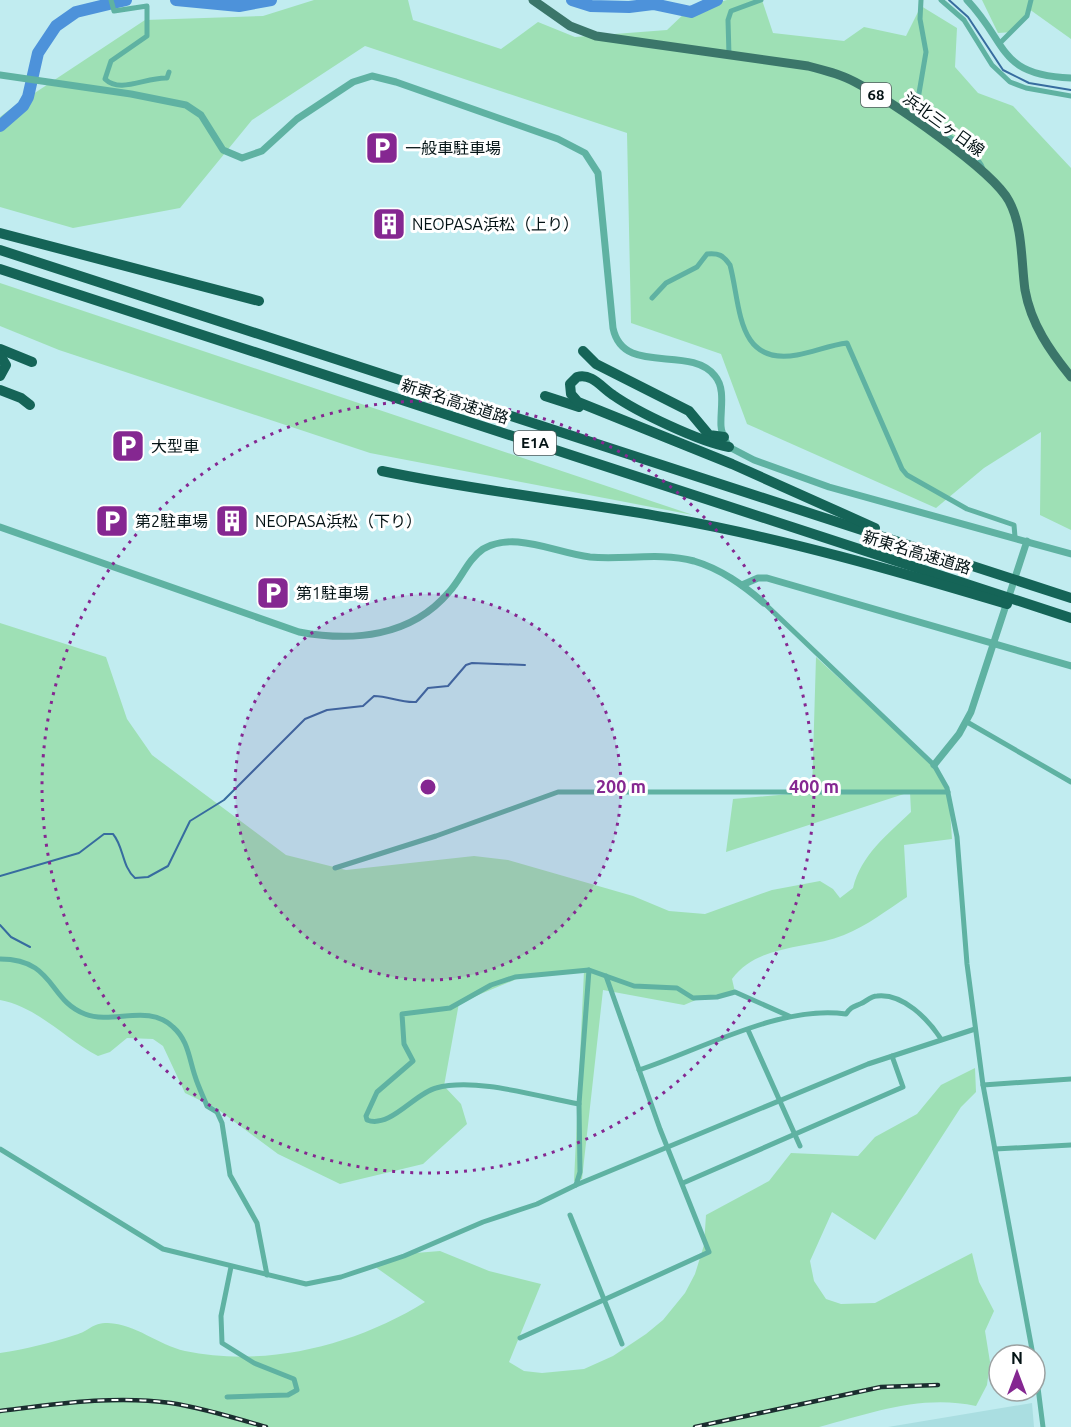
<svg xmlns="http://www.w3.org/2000/svg" width="1071" height="1427" font-family="Ubuntu,'Noto Sans JP',sans-serif">
  <rect width="100%" height="100%" fill="#c1ecf0"/>
  <polygon fill="#aadee1" points="1032,1403 1034,1427 888,1427"/>
  <g fill="#9ee0b5">
    <polygon points="314,0 408,0 413,20 501,49 538,22 575,37 667,30 687,11 727,0 762,0 773,33 844,41 864,27 906,36 921,6 957,28 955,67 978,93 1013,106 1071,168 1071,530 1040,515 1041,432 984,468 936,508 747,424 721,354 631,323 627,133 365,46 252,120 180,208 73,228 0,207 0,117 9,110 145,20 263,16"/>
    <polygon points="982,0 1071,0 1071,39 1029,9 1013,32 998,33"/>
    <polygon points="0,283 693,515 370,453 59,350 0,326"/>
    <path d="M0 623 106 657 127 719 152 755 286 855 346 870 474 856 508 860 633 896 669 911 705 914 772 890 820 881 833 889 840 898 853 888C861 855 887 835 911 812L910 792 726 852 733 799 812 792 816 657 932 764 949 796 952 839 904 845 907 897C887 910 867 926 844 935 807 950 759 943 732 979L735 992 703 997 684 1005 603 990 582 1179 574 1181 584 971 524 976 459 1003 444 1086 461 1104 467 1124 423 1164 340 1184 278 1154 216 1108 185 1093 163 1046 153 1039 127 1038 110 1052 98 1056C65 1039 38 1007 0 1000Z"/>
    <path d="M975 1068 976 1092 961 1107 875 1240 832 1212 810 1261 814 1281 826 1299 841 1304 875 1303 972 1253 979 1282 994 1311 985 1331 990 1362 987 1385 976 1406C922 1394 871 1413 819 1427H0V1353C26 1349 50 1343 75 1335 90 1331 91 1323 108 1323 136 1324 158 1345 185 1351 267 1368 356 1345 425 1302L374 1266 403 1254 440 1251 489 1271 541 1284 509 1362 524 1371 542 1373 584 1369 613 1356 646 1334 663 1320 685 1293 695 1274 704 1245 706 1215 769 1181 791 1153 858 1156 875 1137 917 1114 941 1085Z"/>
  </g>
  <g fill="none" stroke-linecap="round" stroke-linejoin="round">
    <g stroke="#376c9f" stroke-width="2">
      <polyline points="949,0 968,17 1003,70 1029,83 1071,90"/>
      <polyline points="708,3 710,0"/>
      <path d="M0 876 79 853 104 834H113C124 847 122 867 135 878L148 877 168 866 190 821 224 800 305 719 327 710 363 706 374 696C389 696 400 703 416 702L428 688 448 686 466 665 472 663 525 665"/>
      <polyline points="0,925 11,937 30,947"/>
    </g>
    <g stroke="#4d92da" stroke-width="12">
      <polyline points="176,0 239,6 271,0"/>
      <polyline points="572,0 591,6 629,7 653,4 691,12 717,0"/>
      <polyline points="0,126 23,106 28,97 38,53 56,26 76,12 126,0"/>
    </g>
    <g stroke="#5fb2a2" stroke-width="5">
      <path d="M111 0 114 11 147 6V36L111 61 105 79C120 94 146 77 167 78L169 72"/>
      <path d="M921 0 920 19 926 52 917 105C930 133 974 144 983 169"/>
      <polyline points="941,0 964,20 992,65 1010,82 1026,88 1071,96"/>
      <polyline points="999,44 1027,16 1031,0"/>
      <polyline points="729,55 728,20 731,11 761,0"/>
      <path d="M652 298 666 283 697 267 707 254C719 253 723 255 730 265 741 306 736 366 797 355 814 352 830 345 847 343L902 469 907 475 967 509 1014 525 1015 537"/>
      <polyline points="764,603 934,765 947,788 957,837 967,964 983,1085 1033,1355"/>
      <polyline points="967,722 1071,782"/>
      <polyline points="335,868 436,836 558,792 948,792"/>
      <path d="M0 959C55 959 48 1000 85 1014 113 1025 148 1003 173 1027 188 1040 189 1058 195 1076 198 1086 203 1096 207 1106L217 1112 222 1123 230 1175 257 1223 267 1275"/>
      <polyline points="748,1030 800,1146"/>
      <path d="M639 1070C700 1050 783 1004 846 1014 851 1007 853 1007 860 1004 866 1002 870 996 877 996 903 993 928 1019 941 1039"/>
      <polyline points="983,1085 1071,1079"/>
      <path d="M579 1104C539 1097 476 1077 436 1088 415 1093 390 1129 367 1120L366 1116 377 1092 413 1061 404 1044 402 1014 450 1008 491 985 515 977 589 970 634 986 677 988 693 998 717 997 735 992 789 1016"/>
      <polyline points="0,1149 163,1249 306,1284 341,1277 404,1256 483,1222 537,1204 576,1185 868,1064 975,1029"/>
      <polyline points="995,1149 1071,1145"/>
      <polyline points="683,1183 903,1087 892,1056"/>
      <polyline points="576,1185 580,1172 579,1104 589,970"/>
      <polyline points="570,1215 622,1344"/>
      <polyline points="520,1338 709,1252 660,1129 606,976"/>
      <polyline points="1035,1364 1043,1427"/>
      <polyline points="227,1397 288,1395 297,1390 294,1379 254,1363 222,1343 221,1316 231,1267"/>
    </g>
    <g stroke="#5fb2a2" stroke-width="7">
      <path d="M967 0C1009 44 997 75 1071 78"/>
      <path d="M0 75 131 94 186 105 201 115 223 150 242 158 262 151 297 119 353 82 372 76 396 82 558 139 585 153 598 173 613 328C623 377 690 344 715 376 726 389 720 410 721 426 721 433 725 440 729 447L754 460 829 487 1071 554"/>
      <path d="M0 527 299 632C353 642 411 637 449 592 461 579 468 559 483 549 493 543 507 541 518 542 543 544 566 554 590 557 624 560 660 552 694 561 721 569 743 585 764 603"/>
      <polyline points="742,585 758,578 767,578 1071,666"/>
      <polyline points="934,765 959,734 971,712 1027,541"/>
    </g>
    <path stroke="#3b766a" stroke-width="9" d="M533 0 570 26 596 36 808 66C824 70 840 74 855 82 889 100 992 169 1009 201 1023 227 1021 261 1025 290 1031 324 1050 351 1071 377"/>
    <g stroke="#156457" stroke-width="10">
      <polyline points="0,233 259,301"/>
      <polyline points="0,250 1071,598"/>
      <polyline points="0,269 1071,618"/>
      <polyline points="0,349 32,362"/>
      <polyline points="583,351 596,364 689,411 709,435 724,437"/>
      <polyline points="0,355 6,365 0,376"/>
      <polyline points="0,390 21,398 30,405"/>
      <polyline points="545,396 579,407"/>
      <path d="M729 447C700 442 637 412 613 395 601 387 592 373 577 377L570 384 571 394 578 402 732 464 875 528"/>
      <path d="M382 471C477 491 574 501 669 518 782 538 897 571 1007 604"/>
    </g>
    <defs>
      <g id="rail">
        <path d="M0 1411C57 1404 114 1395 171 1403 203 1408 235 1418 266 1427"/>
        <polyline points="695,1427 881,1387 938,1385"/>
      </g>
    </defs>
    <use href="#rail" stroke="#1b2d2f" stroke-width="4.5"/>
    <use href="#rail" stroke="#fff" stroke-width="2" stroke-dasharray="7" stroke-linecap="butt"/>
  </g>
  <circle cx="428" cy="787" r="193" fill="#852791" fill-opacity=".12"/>
  <g fill="none" stroke="#852791" stroke-width="3" stroke-dasharray="3 6">
    <circle cx="428" cy="787" r="193"/>
    <circle cx="428" cy="787" r="386"/>
  </g>
  <defs>
    <symbol id="parking-square" viewBox="-11 -11 22 22"><rect x="-9" y="-9" width="18" height="18" rx="4" fill="#852791" stroke="#fff"/><path d="M-3.5-5.5H1a3.5 3.5 0 0 1 0 7H-1V5.5H-3.5ZM-1-3.4V-.6H.8a1.4 1.4 0 0 0 0-2.8Z" fill="#fff"/></symbol>
    <symbol id="building-square" viewBox="-11 -11 22 22"><rect x="-9" y="-9" width="18" height="18" rx="4" fill="#852791" stroke="#fff"/><path d="M-4-6H4V6H1V3H-1V6H-4ZM-2.5-4.3h1.7v1.8h-1.7ZM.8-4.3h1.7v1.8H.8ZM-2.5-1h1.7V.8h-1.7ZM.8-1h1.7V.8H.8Z" fill="#fff"/></symbol>
  </defs>
  <g fill-rule="evenodd">
    <use href="#parking-square" x="363" y="129" width="38" height="38"/>
    <use href="#building-square" x="370" y="205" width="38" height="38"/>
    <use href="#parking-square" x="109" y="427" width="38" height="38"/>
    <use href="#parking-square" x="93" y="502" width="38" height="38"/>
    <use href="#building-square" x="213" y="502" width="38" height="38"/>
    <use href="#parking-square" x="254" y="574" width="38" height="38"/>
  </g>
  <g text-anchor="middle" stroke-width="6" stroke-linejoin="round" paint-order="stroke">
    <g fill="#fff" stroke="#4f5a5b" stroke-width="1.5">
      <rect x="861" y="83" width="30" height="24" rx="4.5"/>
      <rect x="514" y="431" width="42" height="24" rx="4.5"/>
    </g>
    <g font-size="15" font-weight="bold" fill="#041315">
      <text x="876" y="100">68</text>
      <text x="535" y="448">E1A</text>
    </g>
    <g font-size="16" fill="#041315" stroke="#fff">
      <text transform="translate(944 124) rotate(36)" y="6">浜北三ヶ日線</text>
      <text transform="translate(455 401) rotate(18)" y="6">新東名高速道路</text>
      <text transform="translate(917 552) rotate(17)" y="6">新東名高速道路</text>
    </g>
    <g font-size="16" fill="#041315" stroke="#fff" text-anchor="start">
      <text x="405" y="154">一般車駐車場</text>
      <text x="412" y="230">NEOPASA浜松（上り）</text>
      <text x="151" y="452">大型車</text>
      <text x="135" y="527">第2駐車場</text>
      <text x="255" y="527">NEOPASA浜松（下り）</text>
      <text x="296" y="599">第1駐車場</text>
    </g>
  </g>
  <circle cx="428" cy="787" r="9" fill="#852791" stroke="#fff" stroke-width="3"/>
  <g font-size="18" text-anchor="middle" font-weight="bold" fill="#852791" stroke="#fff" stroke-width="6" stroke-linejoin="round" paint-order="stroke">
    <text x="621" y="793">200 m</text>
    <text x="814" y="793">400 m</text>
  </g>
  <g transform="translate(1017 1373)"><circle r="28" fill="#ffffff" stroke="#9ba1a1" stroke-width="1.5"/>
  <path d="M0-4.5L10 22L0 15L-10 22Z" fill="#852791"/>
  <text y="-9" font-size="16" font-weight="bold" text-anchor="middle" fill="#041315">N</text>
  </g>
</svg>
